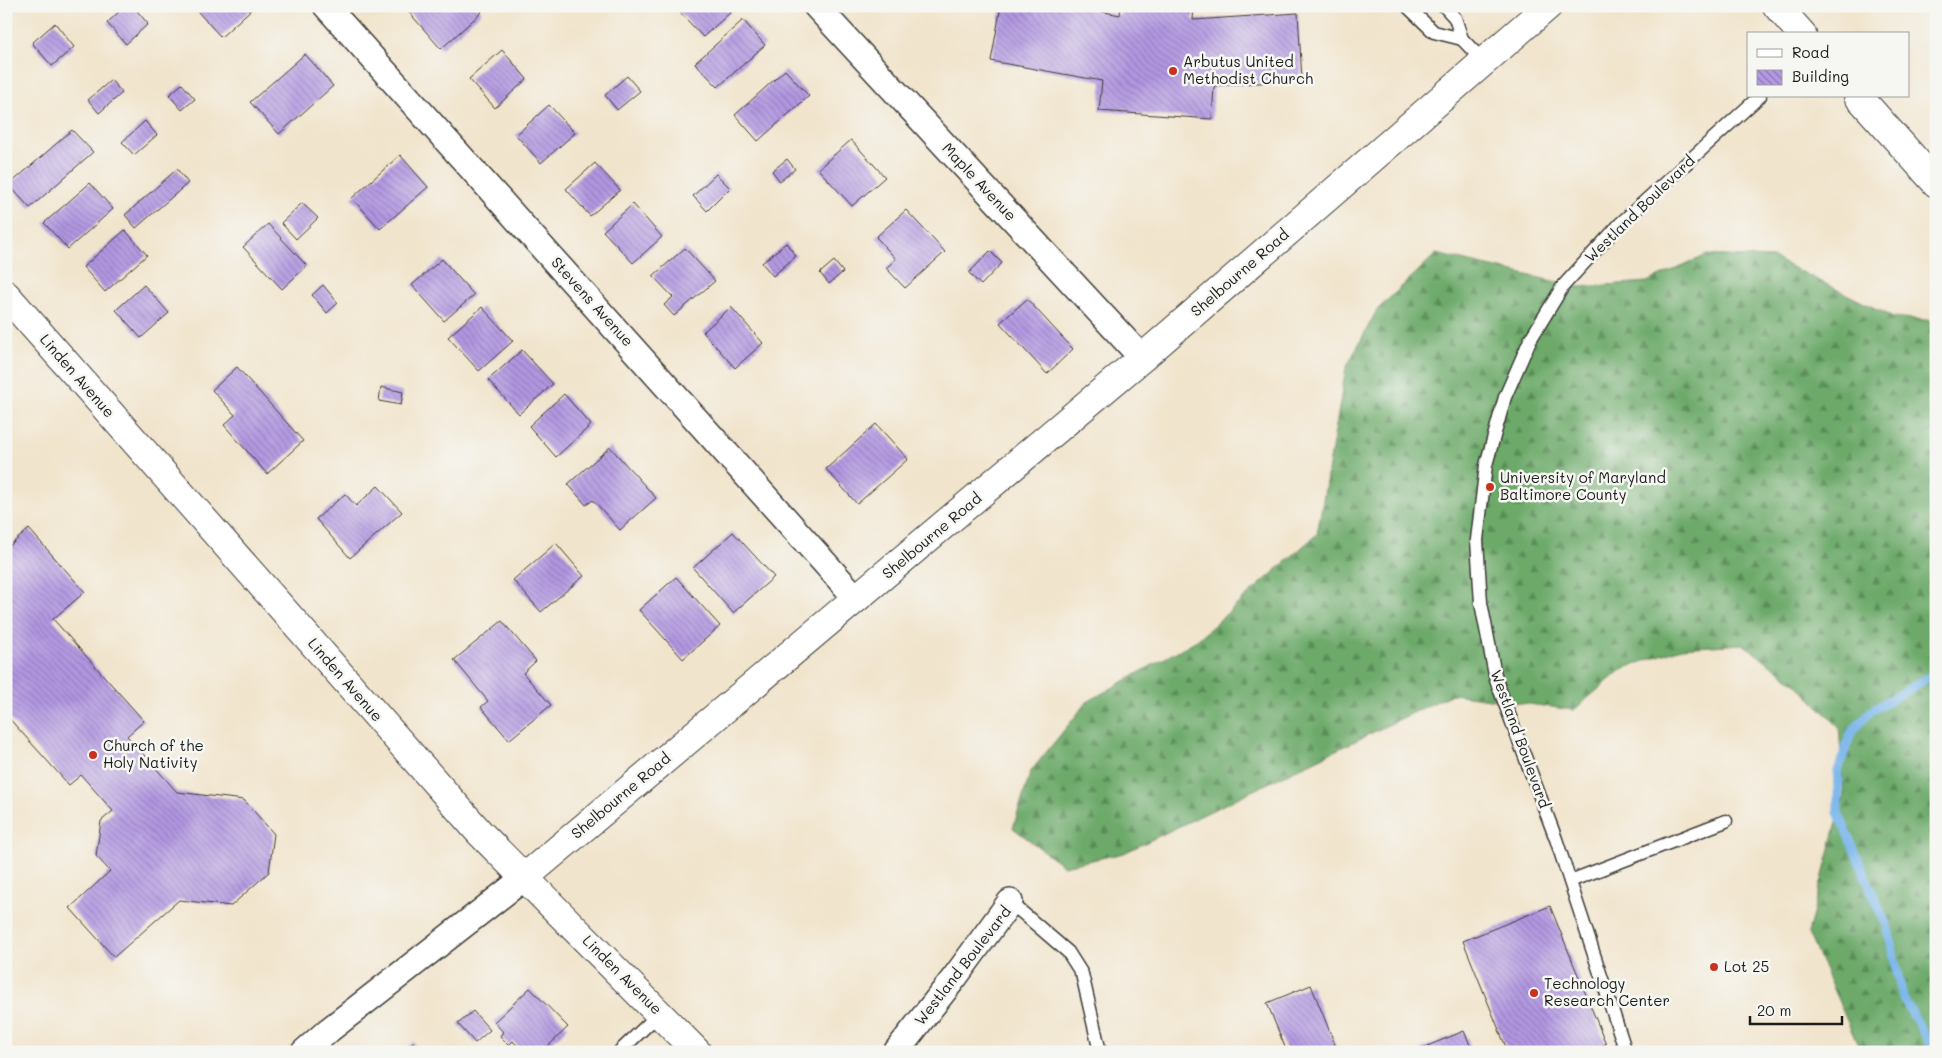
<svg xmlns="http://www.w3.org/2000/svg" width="1942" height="1058" font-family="Mali,sans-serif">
  <defs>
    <pattern id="forest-firs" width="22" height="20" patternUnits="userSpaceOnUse" patternTransform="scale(1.25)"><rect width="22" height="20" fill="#6daa6a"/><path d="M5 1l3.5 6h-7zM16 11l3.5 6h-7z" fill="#598a56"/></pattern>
    <pattern id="building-back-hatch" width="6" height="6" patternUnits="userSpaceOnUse" patternTransform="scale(1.25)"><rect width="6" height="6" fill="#b297e2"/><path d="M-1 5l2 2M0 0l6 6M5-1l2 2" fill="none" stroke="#907ab6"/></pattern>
  </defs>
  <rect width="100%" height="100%" fill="#f6f6f2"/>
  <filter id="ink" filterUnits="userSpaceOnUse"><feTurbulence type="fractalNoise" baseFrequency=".02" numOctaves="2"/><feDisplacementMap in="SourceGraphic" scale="10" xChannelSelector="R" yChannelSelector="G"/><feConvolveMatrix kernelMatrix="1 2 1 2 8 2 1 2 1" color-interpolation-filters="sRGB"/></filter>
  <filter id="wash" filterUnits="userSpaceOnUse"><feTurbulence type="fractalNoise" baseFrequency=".0096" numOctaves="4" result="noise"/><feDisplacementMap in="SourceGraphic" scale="20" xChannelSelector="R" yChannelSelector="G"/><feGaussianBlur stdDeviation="1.12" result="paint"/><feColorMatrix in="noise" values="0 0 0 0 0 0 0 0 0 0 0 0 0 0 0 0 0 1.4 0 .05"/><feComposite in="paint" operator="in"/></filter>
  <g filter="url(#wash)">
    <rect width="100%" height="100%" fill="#f1e4cc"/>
    <polygon fill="url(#forest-firs)" stroke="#446343" points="1436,254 1579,287 1647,282 1707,255 1773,258 1893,317 1936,321 1936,1052 1861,1052 1808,933 1844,795 1839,727 1794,682 1743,644 1681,648 1622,669 1574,710 1452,694 1124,853 1064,866 1013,828 1031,771 1087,702 1197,640 1317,534 1346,368 1377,310"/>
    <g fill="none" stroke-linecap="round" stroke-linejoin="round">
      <polyline stroke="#79b5eb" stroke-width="9" points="1935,1052 1903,998 1888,929 1838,812 1838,771 1851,733 1871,711 1936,673"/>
    </g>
    <g id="blocks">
      <g fill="url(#building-back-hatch)">
        <polygon points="125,6 133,6 148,24 126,44 107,23"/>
        <polygon points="202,6 255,6 221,37 197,11"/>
        <polygon points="411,6 476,6 482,12 441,49 407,10"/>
        <polygon points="674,6 727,6 732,11 703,37"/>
        <polygon points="1001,6 1074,6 1120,15 1121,6 1194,6 1193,20 1298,13 1302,80 1214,86 1212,119 1099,111 1102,81 991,61"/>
        <polygon points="743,20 765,45 718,87 695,63"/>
        <polygon points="55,23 74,47 52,66 32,43"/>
        <polygon points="502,50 527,79 495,108 469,79"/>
        <polygon points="305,54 333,86 279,134 250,102"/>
        <polygon points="785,70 809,96 758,141 735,115"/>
        <polygon points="627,76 640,91 617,110 605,95"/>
        <polygon points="111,80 122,93 99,113 88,100"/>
        <polygon points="182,84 195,99 182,110 169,95"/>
        <polygon points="549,105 575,133 541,163 516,135"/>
        <polygon points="145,121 157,135 134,155 122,142"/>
        <polygon points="72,130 93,152 30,208 9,185"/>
        <polygon points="851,140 885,177 852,206 818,169"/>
        <polygon points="400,155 428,187 380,229 352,198"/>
        <polygon points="787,159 795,169 780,181 772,171"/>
        <polygon points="595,163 620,190 590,216 566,189"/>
        <polygon points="177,169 188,183 136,228 125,215"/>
        <polygon points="716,174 730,188 707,211 693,196"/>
        <polygon points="90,183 113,209 68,249 44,223"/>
        <polygon points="302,203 318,218 296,239 281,223"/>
        <polygon points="633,204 662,237 633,263 603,231"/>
        <polygon points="906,210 945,252 905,288 886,268 896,259 876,237"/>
        <polygon points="268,224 307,266 282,289 243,247"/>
        <polygon points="125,230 147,255 105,292 83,267"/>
        <polygon points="786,243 796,256 773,276 762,263"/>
        <polygon points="685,248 715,281 674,316 664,305 673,297 653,276"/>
        <polygon points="990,251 1002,263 981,285 969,273"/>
        <polygon points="442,259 474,295 444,321 412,285"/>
        <polygon points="834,261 843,272 829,284 820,273"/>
        <polygon points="144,285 169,313 141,338 116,310"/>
        <polygon points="323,285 338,303 327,313 312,295"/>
        <polygon points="1027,299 1073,349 1047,374 1000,323"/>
        <polygon points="482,307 513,341 479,371 448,337"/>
        <polygon points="731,307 763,343 735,368 703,332"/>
        <polygon points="522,350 553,384 519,414 488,380"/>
        <polygon points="237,367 303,441 267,474 224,425 235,415 212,390"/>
        <polygon points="381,387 403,392 401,405 379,401"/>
        <polygon points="564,394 591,425 556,457 529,426"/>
        <polygon points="876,424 908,459 857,504 826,469"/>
        <polygon points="610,447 656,498 620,530 593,500 586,505 568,484"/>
        <polygon points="378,486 402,512 350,558 316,519 345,494 356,506"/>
        <polygon points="29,529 85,592 53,619 144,721 127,736 177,792 244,800 274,834 269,872 231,906 179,900 114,957 70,908 110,871 96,856 101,821 113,811 81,775 69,785 6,715 6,549"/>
        <polygon points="733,532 774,577 733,613 693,568"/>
        <polygon points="556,543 584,576 541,612 513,580"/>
        <polygon points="676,577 720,626 683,659 639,610"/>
        <polygon points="502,621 536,661 523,673 551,705 509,740 481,707 488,701 454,660"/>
        <polygon points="1550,906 1606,1044 1593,1050 1594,1052 1508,1052 1463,941"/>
        <polygon points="1311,985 1338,1052 1287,1052 1267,1003"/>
        <polygon points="530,988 568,1027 542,1052 522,1052 513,1041 509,1045 500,1036 503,1032 494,1022"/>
        <polygon points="473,1011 490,1030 475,1043 458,1024"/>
        <polygon points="1464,1031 1473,1052 1421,1052 1420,1049"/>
        <polygon points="413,1042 421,1052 402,1052"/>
      </g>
    </g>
  </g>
  <g filter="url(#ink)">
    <use href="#blocks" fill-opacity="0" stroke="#3c3a36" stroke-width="1"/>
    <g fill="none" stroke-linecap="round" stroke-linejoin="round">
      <defs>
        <g id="lane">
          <polyline points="1407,6 1434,32 1462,39"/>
          <polyline points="1444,6 1455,18 1462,39 1484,62"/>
          <polyline points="1570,881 1726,821"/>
          <polyline points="1010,902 1068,952 1082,974 1100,1052"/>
          <polyline points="619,1052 660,1013"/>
          <polyline points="1626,1052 1556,839 1496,680 1481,603 1477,540 1486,465 1505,397 1530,340 1563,286 1620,224 1760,96"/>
        </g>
        <g id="street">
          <polyline points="326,6 857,599"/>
          <polyline points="816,6 1142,358"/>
          <polyline points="304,1052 329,1030 524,878"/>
          <polyline points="896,1052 955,977 1010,902"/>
        </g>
        <g id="secondary">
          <polyline points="1777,6 1802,34"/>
          <polyline points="1858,96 1936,183"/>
          <polyline points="6,295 480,833 697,1052"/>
          <polyline points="524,878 1142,358 1548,6"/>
        </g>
      </defs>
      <use href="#lane" stroke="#3c3a36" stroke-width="15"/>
      <use href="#street" stroke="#3c3a36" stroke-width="28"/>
      <use href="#secondary" stroke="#3c3a36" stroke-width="30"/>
      <use href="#lane" stroke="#fff" stroke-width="12"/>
      <use href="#street" stroke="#fff" stroke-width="25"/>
      <use href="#secondary" stroke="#fff" stroke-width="28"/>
    </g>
  </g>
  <g fill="#c8321e" stroke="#f6f6f2" stroke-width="2">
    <circle cx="1173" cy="71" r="5"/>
    <circle cx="1490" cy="487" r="5"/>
    <circle cx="93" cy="755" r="5"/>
    <circle cx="1714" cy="967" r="5"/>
    <circle cx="1534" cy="993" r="5"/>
  </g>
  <g text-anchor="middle" stroke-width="5" stroke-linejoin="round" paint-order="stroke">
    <g font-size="15" fill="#1c1c1c" stroke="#f6f6f2" text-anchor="start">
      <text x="1183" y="67">Arbutus United<tspan x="1183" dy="17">Methodist Church</tspan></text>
      <text x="1500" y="483">University of Maryland<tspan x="1500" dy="17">Baltimore County</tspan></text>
      <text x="103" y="751">Church of the<tspan x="103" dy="17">Holy Nativity</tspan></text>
      <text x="1724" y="972">Lot 25</text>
      <text x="1544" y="989">Technology<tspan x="1544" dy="17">Research Center</tspan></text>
    </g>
    <g font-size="15" fill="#1c1c1c" stroke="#f6f6f2">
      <text transform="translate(979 182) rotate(47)" y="5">Maple Avenue</text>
      <text transform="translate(1640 209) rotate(-44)" y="5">Westland Boulevard</text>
      <text transform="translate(1240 273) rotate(-41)" y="5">Shelbourne Road</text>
      <text transform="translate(592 302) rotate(48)" y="5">Stevens Avenue</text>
      <text transform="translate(77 376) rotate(49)" y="5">Linden Avenue</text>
      <text transform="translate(932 536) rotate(-40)" y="5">Shelbourne Road</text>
      <text transform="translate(345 680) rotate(49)" y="5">Linden Avenue</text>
      <text transform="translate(1520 739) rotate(70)" y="5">Westland Boulevard</text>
      <text transform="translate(621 796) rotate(-40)" y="5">Shelbourne Road</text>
      <text transform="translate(963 966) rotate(-52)" y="5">Westland Boulevard</text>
      <text transform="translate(622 975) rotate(45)" y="5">Linden Avenue</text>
    </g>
  </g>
  <rect width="1942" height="1058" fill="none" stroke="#f6f6f2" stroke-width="25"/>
  <rect x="1747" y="32" width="162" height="65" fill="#f6f6f2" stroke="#9f9f9c"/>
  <rect x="1757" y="49" width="25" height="8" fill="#ffffff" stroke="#9f9f9c"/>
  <text x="1792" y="58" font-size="15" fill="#1c1c1c">Road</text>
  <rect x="1757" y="70" width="25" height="15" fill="url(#building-back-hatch)" stroke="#9f9f9c"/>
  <text x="1792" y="82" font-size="15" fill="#1c1c1c">Building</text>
  <path d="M1750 1016v8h92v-8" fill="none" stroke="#1c1c1c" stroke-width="2.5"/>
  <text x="1757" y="1016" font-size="15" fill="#1c1c1c" stroke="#f6f6f2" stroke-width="4" paint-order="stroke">20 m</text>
</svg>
